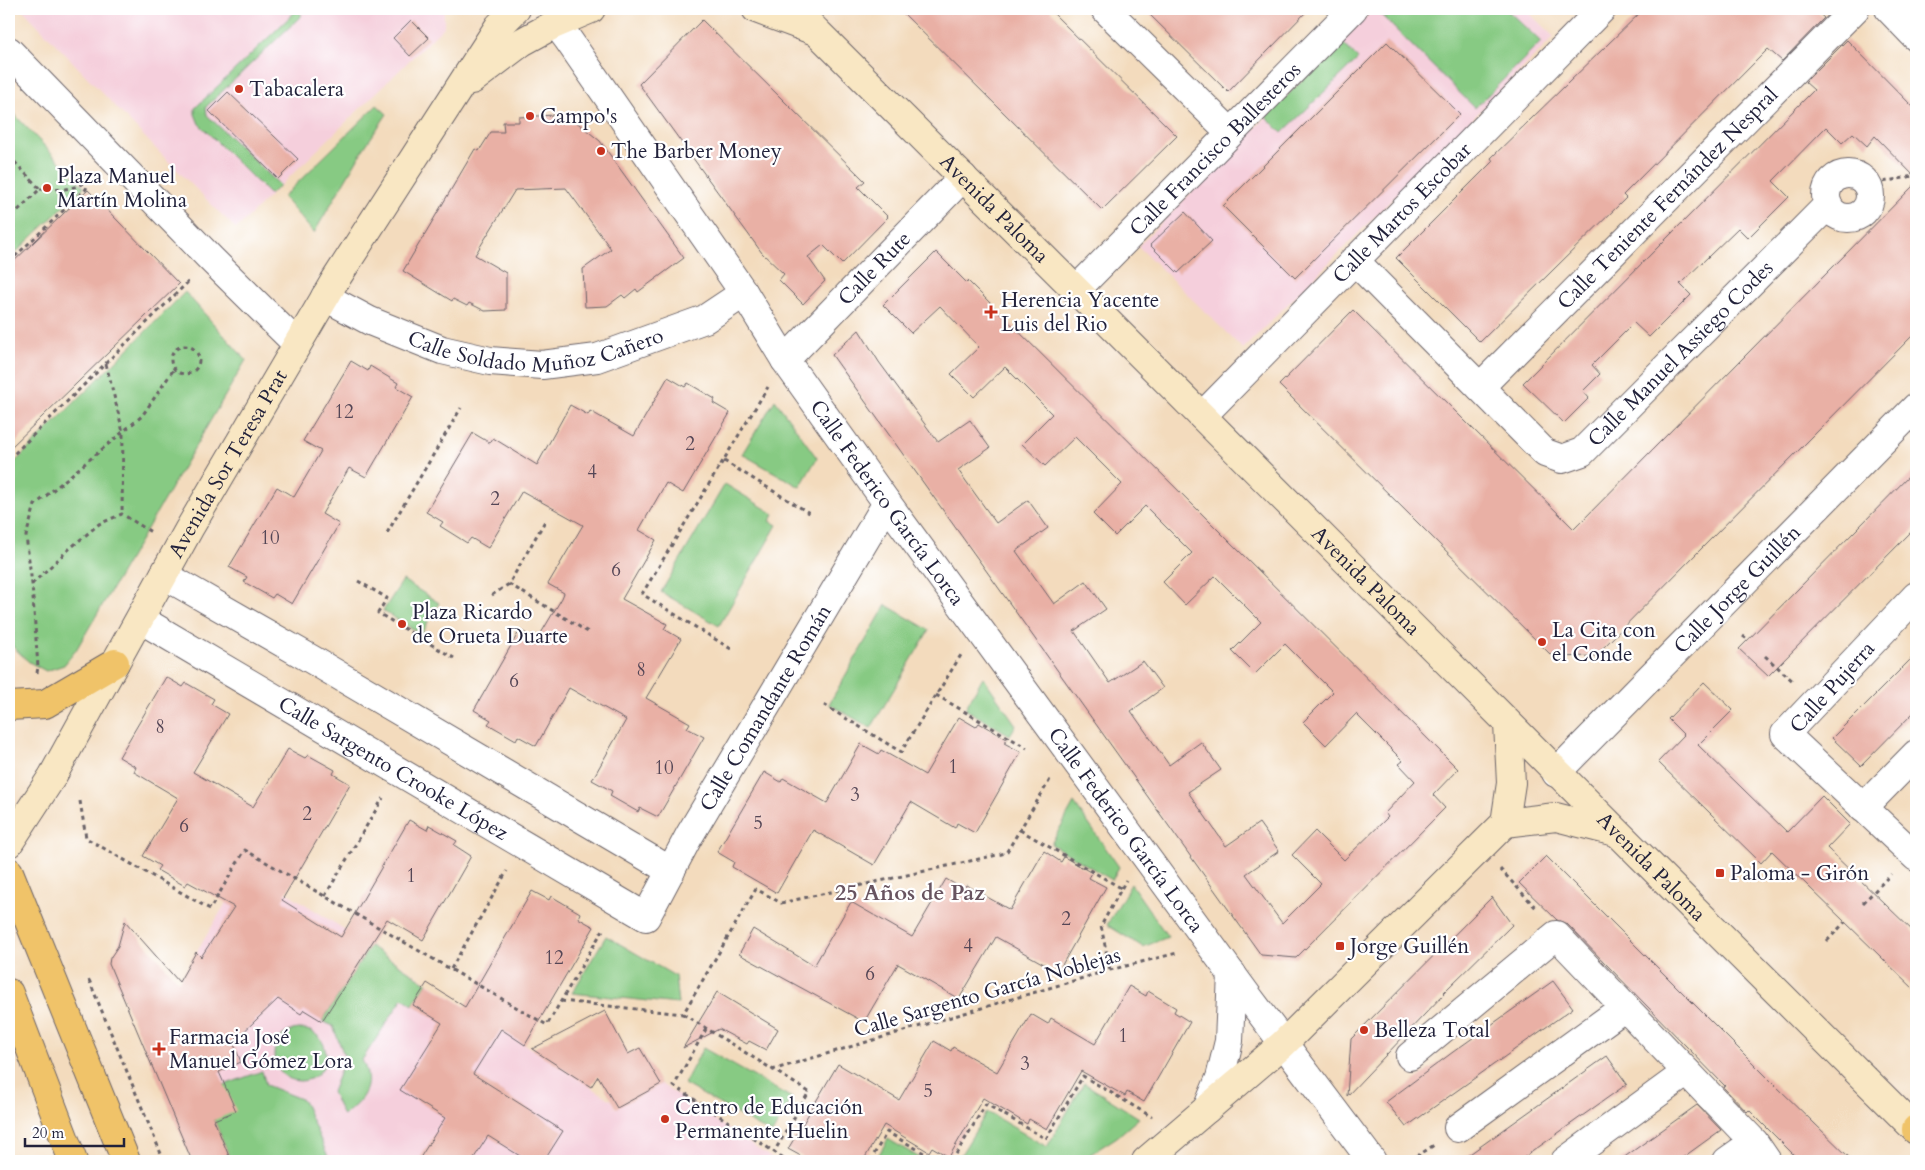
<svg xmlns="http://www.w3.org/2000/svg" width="1925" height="1170" font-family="Cardo,serif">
  <rect width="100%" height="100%" fill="#fff"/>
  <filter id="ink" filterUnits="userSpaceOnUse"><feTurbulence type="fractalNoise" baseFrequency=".02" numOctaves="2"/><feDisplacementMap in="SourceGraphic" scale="10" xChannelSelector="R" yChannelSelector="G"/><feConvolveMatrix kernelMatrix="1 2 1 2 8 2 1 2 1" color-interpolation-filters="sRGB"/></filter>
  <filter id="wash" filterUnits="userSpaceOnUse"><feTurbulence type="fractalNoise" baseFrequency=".0096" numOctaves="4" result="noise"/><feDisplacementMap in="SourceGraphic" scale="20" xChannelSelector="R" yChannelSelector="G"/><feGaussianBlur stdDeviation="1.12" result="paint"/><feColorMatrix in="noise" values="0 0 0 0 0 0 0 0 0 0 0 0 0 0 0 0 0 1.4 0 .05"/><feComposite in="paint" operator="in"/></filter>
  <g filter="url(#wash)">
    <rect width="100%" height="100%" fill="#f3dbbd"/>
    <g fill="#f5cfdc">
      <polygon points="22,9 444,9 444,27 236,229 158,151"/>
      <polygon points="1374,9 1525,9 1554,37 1243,349 1138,246"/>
      <polygon points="247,867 613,1101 616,1108 661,1084 776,1161 193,1161 155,1072 235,1041 179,982"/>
    </g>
    <g fill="#87ca83" stroke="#54765f">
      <polygon points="1385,9 1506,9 1541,42 1475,108 1380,14"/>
      <polygon points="297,10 302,15 206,107 207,115 280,185 270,195 199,124 195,114 195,108"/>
      <polygon points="1341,41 1358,59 1282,133 1266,117"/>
      <polygon points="377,105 387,114 364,148 314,233 283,197"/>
      <polygon points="9,109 84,187 9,259"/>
      <polygon points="185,292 246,360 76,650 64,665 46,671 29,662 9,643 9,468"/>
      <polygon points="775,400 817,458 800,487 742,454"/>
      <polygon points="725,484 774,514 770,521 777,525 719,626 661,592"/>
      <polygon points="403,580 439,603 421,634 383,611"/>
      <polygon points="886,605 929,630 871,728 829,704"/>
      <polygon points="983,677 1016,725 1010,735 965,709"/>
      <polygon points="1074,803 1119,867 1112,880 1051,844"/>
      <polygon points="1131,884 1168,937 1143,947 1107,925"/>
      <polygon points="606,936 675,976 678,1004 572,993"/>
      <path d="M370 946 427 983 413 1005 403 998 362 1060C375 1086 364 1099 343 1116L332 1092 345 1058 333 1026 322 1021Z"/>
      <circle cx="300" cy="1055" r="26"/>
      <polygon points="703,1048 792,1098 772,1134 684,1084"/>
      <polygon points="262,1071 266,1085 303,1100 330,1161 231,1161 214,1120 224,1085"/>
      <polygon points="1084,1083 1139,1118 1117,1137 1080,1161 957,1161 987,1112 1047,1147"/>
      <polygon points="888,1139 925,1161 875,1161"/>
    </g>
    <g id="blocks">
      <g fill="#e9b0a5">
        <polygon points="899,9 1049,9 1177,136 1102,210"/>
        <polygon points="1144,9 1309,9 1228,92"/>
        <polygon points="1644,9 1814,9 1824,18 1782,61 1768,49 1623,195 1626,198 1480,342 1396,258 1493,161 1491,158"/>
        <polygon points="411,20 429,38 410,56 393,38"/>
        <polygon points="702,20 865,181 858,187 888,217 842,264 823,245 808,257 825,281 803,304 779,280 784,274 762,253 639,84"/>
        <polygon points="1847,40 1916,110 1916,178 1875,136 1867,146 1853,133 1842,143 1826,127 1773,181 1789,197 1748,238 1738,228 1680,284 1691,295 1649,337 1634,323 1592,365 1600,374 1583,391 1589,398 1564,423 1523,383 1814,90 1805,82"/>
        <polygon points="1387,42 1460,114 1295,278 1223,206"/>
        <polygon points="228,92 298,159 278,179 209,111"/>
        <polygon points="555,115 555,121 574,120 600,141 684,258 638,292 636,289 625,298 622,295 607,306 585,307 583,269 611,249 566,188 515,190 475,255 506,273 506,310 485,311 469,303 467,306 453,299 452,301 403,271 475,149 479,151 491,132 504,132 503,122 519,122 519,117"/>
        <polygon points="1916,183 1916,332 1595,656 1553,657 1279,385 1353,310 1574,529"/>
        <polygon points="88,190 179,284 9,449 9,266"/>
        <polygon points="1185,212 1212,241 1178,273 1150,245"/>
        <polygon points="936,252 967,283 968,281 1458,769 1433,795 1445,808 1296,958 1261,955 832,355 859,330 879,362 938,442 970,420 990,448 958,470 996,523 1028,500 1048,528 1016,551 1054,604 1086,581 1106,609 1074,631 1110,683 1143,661 1163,688 1131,711 1169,765 1201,742 1221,770 1188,792 1226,846 1259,823 1279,851 1246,874 1282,923 1321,884 1292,855 1315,831 1344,860 1388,817 1385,813 1415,781 1399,764 1403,761 1356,714 1326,745 1303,722 1333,692 1285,644 1255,674 1232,651 1261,622 1215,576 1185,605 1163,582 1192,553 1145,506 1115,536 1093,514 1122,484 1075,437 1045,466 1022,444 1052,414 1005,367 974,397 951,374 979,347 940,306 911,333 883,305"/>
        <polygon points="351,361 368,371 370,366 398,383 396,387 413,397 366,477 349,468 322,514 339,524 292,604 275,594 272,598 244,582 247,577 229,567 277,487 294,497 321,451 303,441"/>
        <polygon points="668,377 685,387 688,383 715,399 713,403 730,413 683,493 666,483 639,530 656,540 622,599 667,624 664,629 681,639 646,698 690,723 687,728 704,737 658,817 640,808 638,812 610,796 612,791 592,780 626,720 569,688 536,746 518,736 516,740 488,724 491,720 474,710 520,630 537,640 562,598 564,593 548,584 583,525 522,491 488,548 471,538 467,543 440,526 443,522 426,512 473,433 490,443 493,438 537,465 570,405 588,415 590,411 634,436"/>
        <polygon points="1916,469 1916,527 1768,676 1739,649"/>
        <polygon points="1916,654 1916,710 1861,766 1832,738"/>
        <polygon points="166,677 183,687 186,683 214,699 211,704 228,714 193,772 253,807 288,749 305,758 308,755 335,770 333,774 350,784 282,900 341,937 409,820 427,830 429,825 457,841 454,845 471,856 423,940 387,919 322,1021 304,1010 301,1014 278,999 233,1042 241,1062 219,1072 236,1111 214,1120 231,1161 192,1161 109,964 110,958 118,946 125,921 179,982 196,952 201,957 234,907 188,882 185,886 157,870 160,866 143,856 178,798 134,772 136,767 119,757"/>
        <polygon points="1704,682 1733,710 1698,745 1787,832 1822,796 1850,824 1827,848 1916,934 1916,991 1772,851 1761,863 1658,762 1684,735 1668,719"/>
        <polygon points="959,717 976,727 979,723 1007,739 1004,743 1021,752 975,833 957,823 955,828 911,802 874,865 813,830 777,893 732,867 734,862 717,852 764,772 781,782 783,778 827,803 861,744 879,754 881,750 925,775"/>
        <polygon points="1044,851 1061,862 1064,857 1092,873 1089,878 1106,887 1058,972 996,937 959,999 898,964 864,1022 739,954 753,929 814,966 851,902 912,937 946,879 963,889 966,885 1010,910"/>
        <polygon points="1546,856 1775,1085 1853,1161 1800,1161 1749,1110 1747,1112 1723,1087 1725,1086 1567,924 1557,920 1519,883"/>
        <polygon points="532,891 549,900 551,896 580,913 578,918 594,927 525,1045 501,1029 473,1074 563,1131 544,1161 528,1161 488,1136 472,1161 418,1161 445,1118 400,1090 442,1023 413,1005 427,983 465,1007"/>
        <polygon points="1492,897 1512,925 1443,993 1444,994 1347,1096 1351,1039"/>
        <polygon points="1553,981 1573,1008 1406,1127 1386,1102 1453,1052"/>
        <polygon points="1129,986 1146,996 1148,991 1176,1008 1174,1012 1190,1022 1144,1102 1127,1092 1125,1096 1081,1071 1047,1129 1029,1119 1027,1124 983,1098 949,1157 932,1147 929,1152 884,1125 863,1161 810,1161 788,1149 838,1064 899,1100 934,1041 951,1051 953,1047 997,1072 1031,1014 1048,1024 1051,1018 1095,1044"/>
        <polygon points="717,992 778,1029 766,1050 749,1041 747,1044 719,1029 683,1048"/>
        <polygon points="605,1011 628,1054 640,1048 661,1084 617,1108 598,1076 591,1087 532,1049"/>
        <polygon points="1607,1056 1627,1084 1575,1121 1519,1161 1460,1161"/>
        <polygon points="1697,1105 1721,1130 1678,1161 1619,1161"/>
      </g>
    </g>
  </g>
  <g filter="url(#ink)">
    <use href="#blocks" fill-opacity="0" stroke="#6b6368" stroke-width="1"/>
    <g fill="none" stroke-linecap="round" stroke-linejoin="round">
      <defs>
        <g id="street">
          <polyline points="1105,9 1230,132"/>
          <polyline points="1889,9 1916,37"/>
          <path id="s1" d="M553 25 561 30 567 38 744 293 785 360 887 503 1247 995 1372 1161"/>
          <polyline points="9,51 211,259 297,344"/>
          <circle cx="1848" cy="196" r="22"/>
          <path id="s2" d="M1354 260 1545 453 1562 459 1582 452 1828 205"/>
          <path id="s3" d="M1076 290 1353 9"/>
          <path id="s4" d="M325 297 370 321 442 350 490 361 542 365 597 358 705 319 744 293"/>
          <path id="s5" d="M785 360 963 177"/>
          <path id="s6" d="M1480 387 1855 9"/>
          <path id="s7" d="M1202 416 1602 9"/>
          <polyline points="164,575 311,659 671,871"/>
          <polyline points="1916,596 1785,734 1916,857"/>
          <path id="s8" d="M140 619 646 917 689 836 887 503"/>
          <path id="s9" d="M1556 773 1916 407"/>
          <polyline points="1863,808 1916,754"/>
          <polyline points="1410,1056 1556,935 1754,1142 1767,1161"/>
          <polyline points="1207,1109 1220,1078 1229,1041 1232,974"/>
          <polyline points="1458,1128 1625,1007"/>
          <polyline points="1565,1161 1687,1072"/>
          <polyline points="1727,1161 1754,1142"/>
        </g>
        <g id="secondary">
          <polyline points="756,9 812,30"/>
          <path id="s10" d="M795 9 816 31C1184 396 1548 765 1916 1130"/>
          <polyline points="472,80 522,42 553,25 591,9"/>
          <polyline points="1505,823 1556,817 1615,832"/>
          <path id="s11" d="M9 843 52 777 189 529 334 282 499 26 516 9"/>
          <polyline points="1146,1161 1283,1044 1505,823 1511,783 1508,724"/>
        </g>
        <g id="primary">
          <polyline points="9,706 45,704 115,663"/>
          <polyline points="9,872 126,1161"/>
          <polyline points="9,993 73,1161"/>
          <polyline points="1916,1129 1916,1130"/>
        </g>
      </defs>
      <use href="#street" stroke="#6b6368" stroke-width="30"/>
      <use href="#secondary" stroke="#6b6368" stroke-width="30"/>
      <use href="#primary" stroke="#6b6368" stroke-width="30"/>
      <g stroke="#6b6368" stroke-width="3" stroke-dasharray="4 4" stroke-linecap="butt">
        <polyline points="9,156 40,189 9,219"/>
        <polyline points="1868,185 1913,176 1916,172"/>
        <path d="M40 189C59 190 74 191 89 179"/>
        <polyline points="9,262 86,189 89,179"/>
        <circle cx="185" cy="360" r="14"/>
        <polyline points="106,364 123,432 122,514"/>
        <polyline points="9,459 189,281"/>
        <polyline points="724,461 811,514"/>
        <polyline points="387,533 461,408"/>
        <polyline points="358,581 387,598 378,613 454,658"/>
        <polyline points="32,584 68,550 99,524 122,514 151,532"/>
        <polyline points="509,584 588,632"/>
        <polyline points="492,595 509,584 545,521"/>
        <polyline points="1743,636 1747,639"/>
        <polyline points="731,649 642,594 768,387"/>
        <polyline points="1765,656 1794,682"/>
        <polyline points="37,673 38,667 32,584 26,536 35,505 142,416 174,369"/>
        <polyline points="936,695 1027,748"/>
        <polyline points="824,705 901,752 961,655"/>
        <polyline points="80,801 86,838 210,909 245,850 547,1025 604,928"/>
        <polyline points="1020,830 1121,888"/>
        <polyline points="1500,869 1538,910"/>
        <polyline points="325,896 383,798"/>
        <polyline points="1863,903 1891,874"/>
        <polyline points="1827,941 1845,922"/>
        <polyline points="451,969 507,871"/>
        <polyline points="1110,970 1101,926 1126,880"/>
        <polyline points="89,980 164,1161"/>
        <polyline points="561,1001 683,1014 756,889 781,903 1006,853 1051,778"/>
        <polyline points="683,1014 809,1092 774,1152"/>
        <polyline points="706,1029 674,1086 788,1161"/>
        <polyline points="772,1070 1110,970 1177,953"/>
        <polyline points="870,1161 887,1132 938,1161"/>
        <polyline points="952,1161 986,1104 1046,1139 1083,1076 1152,1117"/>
        <polyline points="1410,1161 1434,1145"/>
      </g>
      <use href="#street" stroke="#fff" stroke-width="28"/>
      <use href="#secondary" stroke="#f9e7c3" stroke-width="28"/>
      <use href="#primary" stroke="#f0c369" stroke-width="28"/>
    </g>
  </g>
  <g fill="#c8321e" stroke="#fff" stroke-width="2">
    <circle cx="239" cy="89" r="5"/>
    <circle cx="530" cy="116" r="5"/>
    <circle cx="601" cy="151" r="5"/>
    <circle cx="47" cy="188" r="5"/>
    <path d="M988.5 304.5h5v5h5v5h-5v5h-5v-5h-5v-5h5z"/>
    <circle cx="402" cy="624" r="5"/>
    <circle cx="1542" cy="642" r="5"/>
    <rect x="1715" y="868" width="10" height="10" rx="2.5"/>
    <rect x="1335" y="941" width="10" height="10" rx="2.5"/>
    <circle cx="1364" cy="1030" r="5"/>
    <path d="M156.5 1041.5h5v5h5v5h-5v5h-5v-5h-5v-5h5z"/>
    <circle cx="665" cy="1119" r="5"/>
  </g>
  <g text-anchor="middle" stroke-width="4.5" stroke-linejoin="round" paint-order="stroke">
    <g font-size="19" fill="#544656">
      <text x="344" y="418">12</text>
      <text x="690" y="450">2</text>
      <text x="592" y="478">4</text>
      <text x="495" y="505">2</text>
      <text x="270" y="544">10</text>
      <text x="616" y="576">6</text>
      <text x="641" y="676">8</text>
      <text x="514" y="687">6</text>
      <text x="160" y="733">8</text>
      <text x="953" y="773">1</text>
      <text x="664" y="774">10</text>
      <text x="855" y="801">3</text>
      <text x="307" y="820">2</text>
      <text x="758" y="829">5</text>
      <text x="184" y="832">6</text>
      <text x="411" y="882">1</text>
      <text x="1066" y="925">2</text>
      <text x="968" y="952">4</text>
      <text x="554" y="964">12</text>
      <text x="870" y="980">6</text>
      <text x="1123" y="1042">1</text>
      <text x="1025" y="1070">3</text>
      <text x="928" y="1097">5</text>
    </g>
    <g font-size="21" fill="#22223b" stroke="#fff" text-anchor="start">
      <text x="249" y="96">Tabacalera</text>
      <text x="540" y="123">Campo's</text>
      <text x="611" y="158">The Barber Money</text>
      <text x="57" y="183">Plaza Manuel<tspan x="57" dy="24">Martín Molina</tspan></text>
      <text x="1001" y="307">Herencia Yacente<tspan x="1001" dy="24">Luis del Rio</tspan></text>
      <text x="412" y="619">Plaza Ricardo<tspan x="412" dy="24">de Orueta Duarte</tspan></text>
      <text x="1552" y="637">La Cita con<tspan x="1552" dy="24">el Conde</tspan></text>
      <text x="1730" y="880">Paloma - Girón</text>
      <text x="1350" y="953">Jorge Guillén</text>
      <text x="1374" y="1037">Belleza Total</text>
      <text x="169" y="1044">Farmacia José<tspan x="169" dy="24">Manuel Gómez Lora</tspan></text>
      <text x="675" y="1114">Centro de Educación<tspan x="675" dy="24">Permanente Huelin</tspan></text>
    </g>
    <g font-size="21" fill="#22223b" stroke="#fff">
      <text dy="7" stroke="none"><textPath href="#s3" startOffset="198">Calle Francisco Ballesteros</textPath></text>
      <text dy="7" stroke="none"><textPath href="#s6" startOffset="266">Calle Teniente Fernández Nespral</textPath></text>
      <text dy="7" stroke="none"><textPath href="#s10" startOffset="282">Avenida Paloma</textPath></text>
      <text dy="7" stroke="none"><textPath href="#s7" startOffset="285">Calle Martos Escobar</textPath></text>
      <text dy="7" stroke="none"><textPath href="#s5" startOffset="128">Calle Rute</textPath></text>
      <text dy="7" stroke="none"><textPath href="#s4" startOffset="224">Calle Soldado Muñoz Cañero</textPath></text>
      <text dy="7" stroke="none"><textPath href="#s2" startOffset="450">Calle Manuel Assiego Codes</textPath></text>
      <text dy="7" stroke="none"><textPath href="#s11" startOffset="438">Avenida Sor Teresa Prat</textPath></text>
      <text dy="7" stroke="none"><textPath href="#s1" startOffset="584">Calle Federico García Lorca</textPath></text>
      <text dy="7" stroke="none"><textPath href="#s10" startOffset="808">Avenida Paloma</textPath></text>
      <text dy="7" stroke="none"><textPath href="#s9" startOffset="258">Calle Jorge Guillén</textPath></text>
      <text transform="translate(1832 687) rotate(-48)" y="7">Calle Pujerra</text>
      <text dy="7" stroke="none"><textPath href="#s8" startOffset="828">Calle Comandante Román</textPath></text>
      <text dy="7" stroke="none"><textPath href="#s8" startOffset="294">Calle Sargento Crooke López</textPath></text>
      <text dy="7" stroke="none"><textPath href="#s1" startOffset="989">Calle Federico García Lorca</textPath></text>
      <text dy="7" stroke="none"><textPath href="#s10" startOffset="1212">Avenida Paloma</textPath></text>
      <text transform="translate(987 992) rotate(-16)" y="7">Calle Sargento García Noblejas</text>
    </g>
    <g font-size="22" font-weight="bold" fill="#685460" stroke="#fff">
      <text x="910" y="900">25 Años de Paz</text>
    </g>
  </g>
  <rect width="1925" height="1170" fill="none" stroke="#fff" stroke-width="30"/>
  <path d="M25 1138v8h99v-8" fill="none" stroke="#22223b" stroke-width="2.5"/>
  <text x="32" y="1138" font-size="15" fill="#22223b" stroke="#ffffff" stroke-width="4" paint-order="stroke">20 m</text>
</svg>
